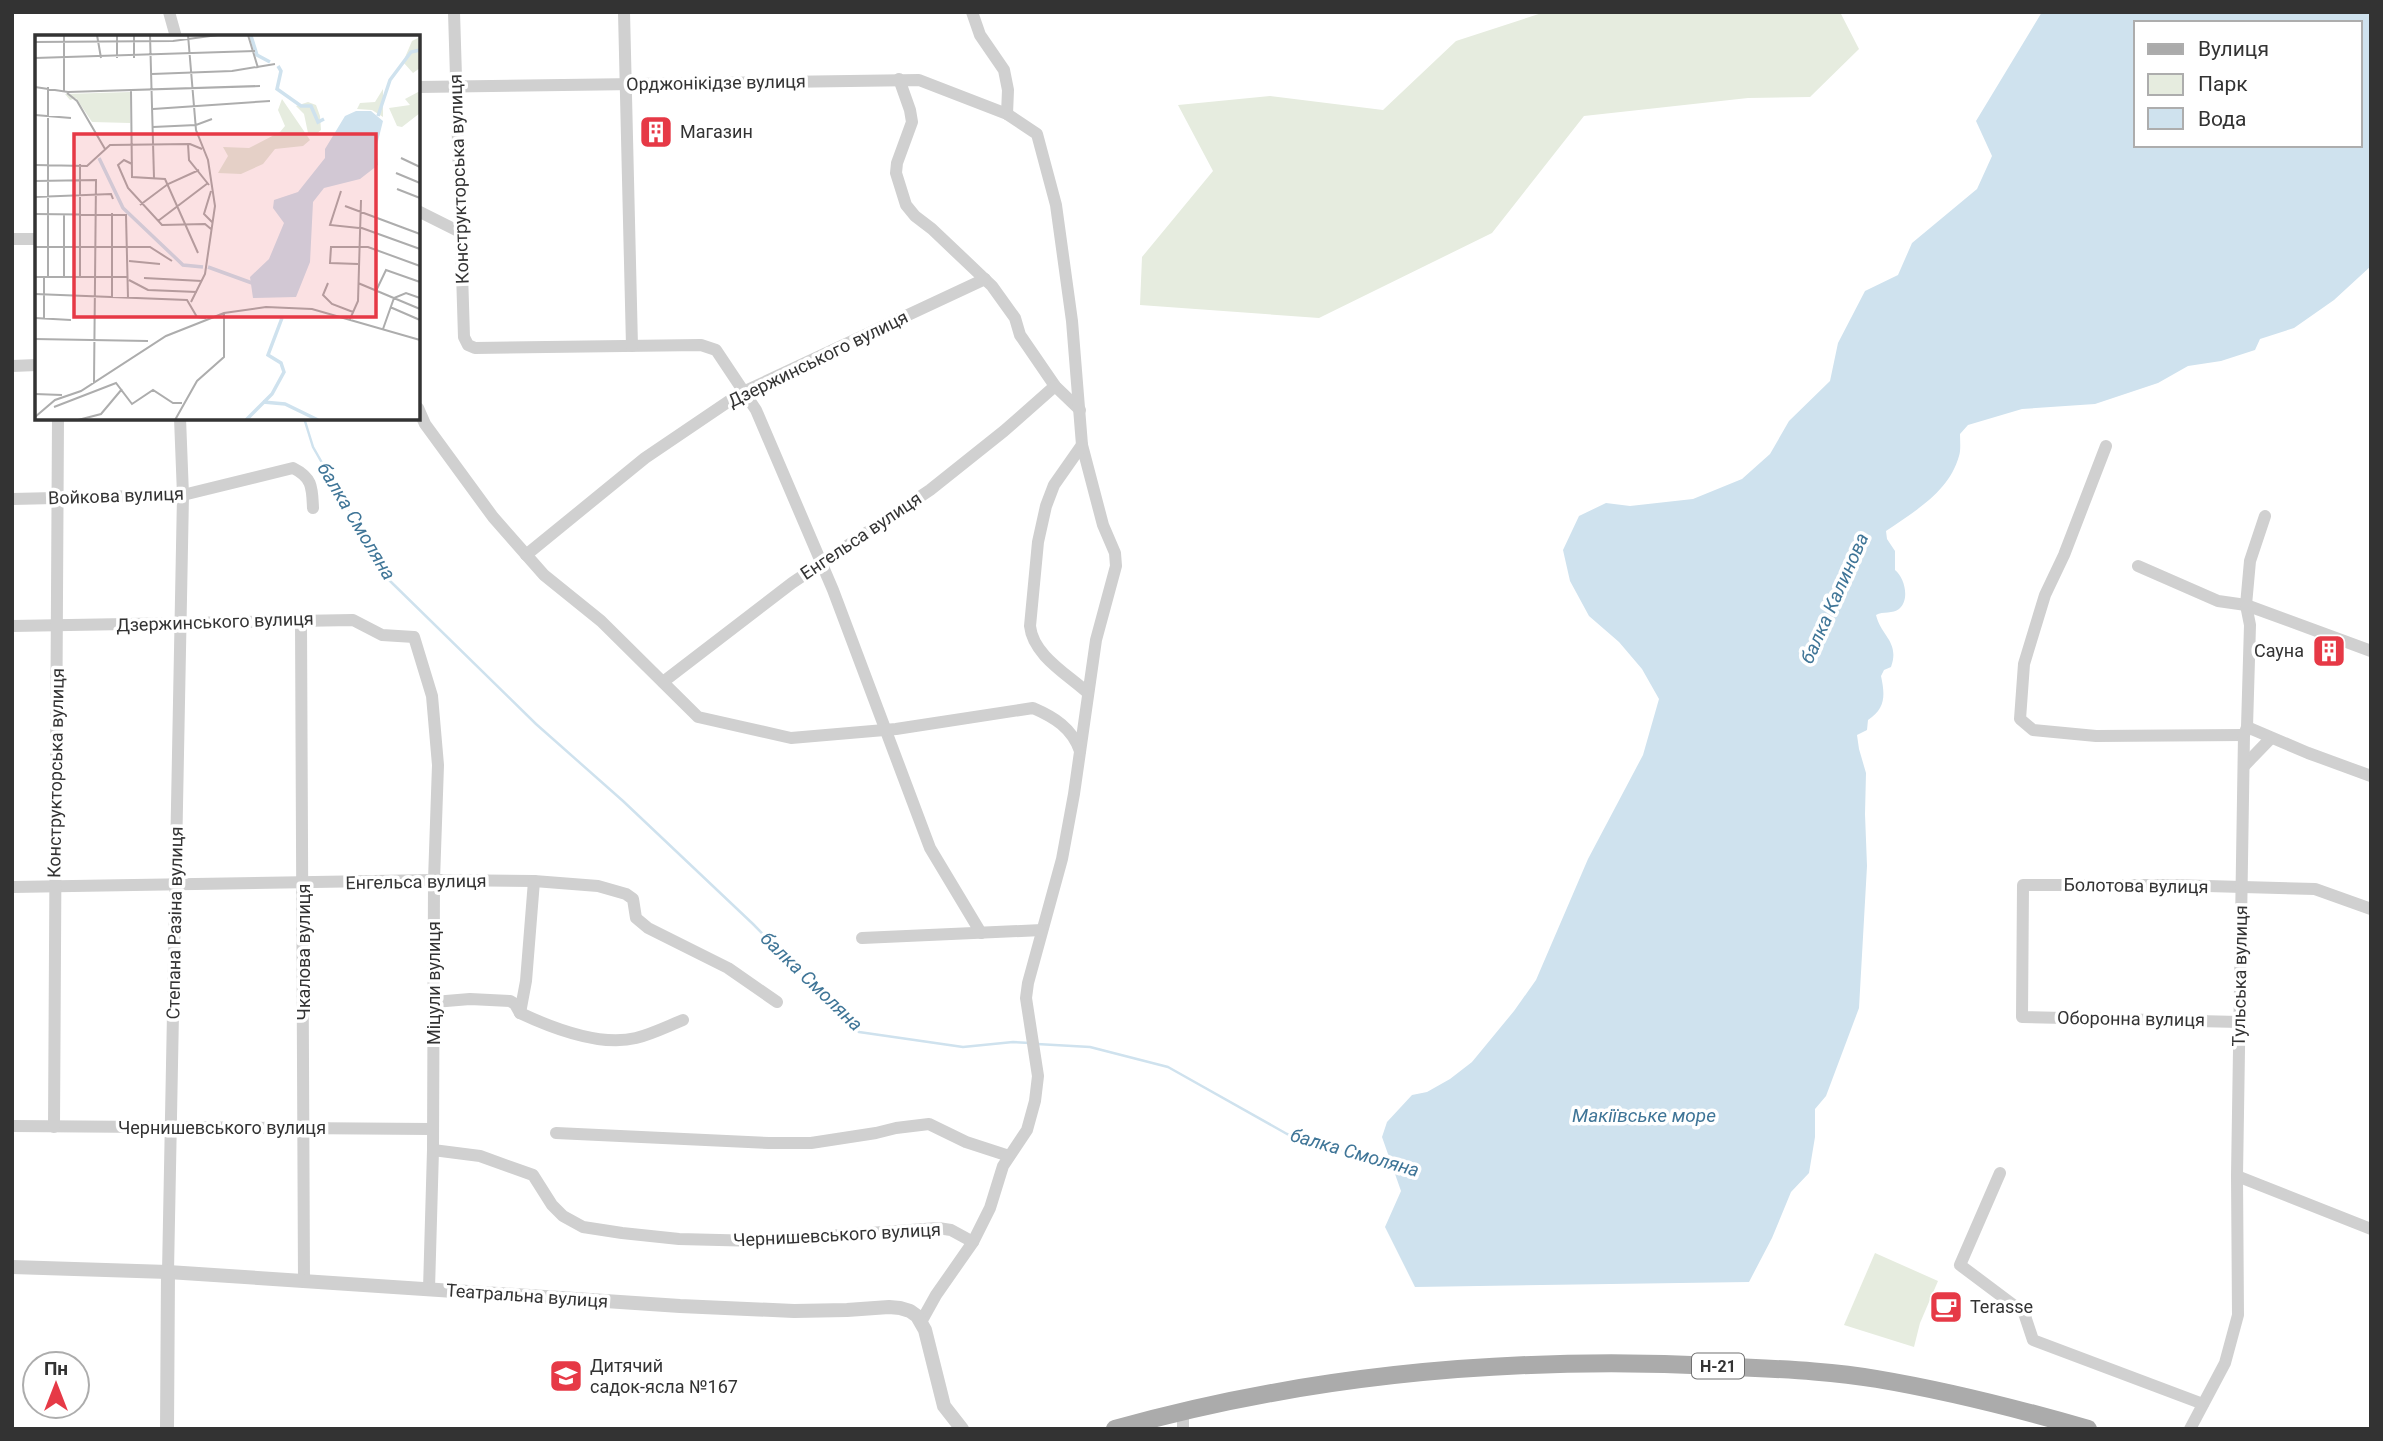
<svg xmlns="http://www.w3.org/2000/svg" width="2383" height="1441" font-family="Roboto,sans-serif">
  <rect width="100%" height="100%" fill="#fff"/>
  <g fill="#e6ecdf">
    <polygon points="1545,12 1840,12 1859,49 1810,97 1748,98 1584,116 1492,233 1319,318 1140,305 1142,257 1213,171 1178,105 1270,96 1383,110 1456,41"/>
    <polygon points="1875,1253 1938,1281 1920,1323 1914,1347 1844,1325"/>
  </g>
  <path fill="#cfe2ee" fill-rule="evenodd" d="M2042 12H2371V266L2334 300 2294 328 2260 339 2255 350 2221 361 2188 366 2158 383 2095 404 2022 409 1968 425 1960 434C1960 441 1961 450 1959 456 1949 492 1915 511 1886 531L1887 539 1895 551V570C1905 578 1910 600 1899 609 1893 614 1883 611 1876 615 1881 636 1900 642 1891 667L1884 670 1881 676C1885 695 1886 708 1868 720L1867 730 1857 735 1859 749 1866 773 1865 814 1867 866 1859 1008 1826 1096 1815 1109V1137L1809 1173 1791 1192 1772 1238 1749 1282 1415 1287 1385 1227 1401 1191 1382 1137 1387 1122 1412 1095 1427 1092 1450 1079 1472 1062 1514 1011 1536 980 1588 859 1643 755 1659 699 1642 669 1619 642 1589 616 1570 581 1563 550 1579 516 1606 503 1630 506 1693 499 1742 479 1770 454 1789 421 1830 381 1838 343 1865 291 1898 275 1912 243 1977 189 1992 156 1976 121ZM2136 23H2360V145H2136Z"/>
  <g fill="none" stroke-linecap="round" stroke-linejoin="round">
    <g stroke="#cfe2ee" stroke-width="2.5">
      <polyline points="304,418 313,447 388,579 536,724 623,801 753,924 859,1032 963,1047 1013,1042 1030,1043"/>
      <polyline points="1037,1044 1090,1047 1168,1067 1287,1134 1394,1166"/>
    </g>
    <g stroke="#d0d0d0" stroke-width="12">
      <polyline points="169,12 176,37"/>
      <polyline points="454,12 464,337 468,345 475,348 701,345 716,350 756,410 833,590 930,848 981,933"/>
      <polyline points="624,12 632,346"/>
      <polyline points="972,12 980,35 1004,70 1008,90 1007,114"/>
      <polyline points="899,79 910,110 912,122 897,163 896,173 906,205 915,216 932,229 992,286 1015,318 1020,335 1055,386 1080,410"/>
      <polyline points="418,87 919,80 1007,114 1037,134 1056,205 1072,321 1082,445 1103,525 1115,553 1116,566 1096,640 1074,794 1062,859 1028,983 1026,998 1038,1076 1035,1101 1027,1130 1003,1166 990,1208 973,1242 936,1295 921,1322"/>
      <polyline points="418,211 460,232"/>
      <polyline points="12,239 37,239"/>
      <polyline points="12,366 37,365"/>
      <path d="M418 408 425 424 493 517 544 575 601 621 698 717 791 738 896 729 1033 708C1054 717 1072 728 1080 751"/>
      <path d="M1082 445 1054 485 1046 506 1038 542 1030 626C1033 655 1067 674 1088 693"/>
      <polyline points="2106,446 2064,555 2045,595 2024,664 2020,719 2033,730 2096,736 2244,735"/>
      <path d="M12 499 183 495 293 468C313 478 312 488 313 508"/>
      <polyline points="526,555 645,458 741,393 985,279"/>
      <polyline points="2138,566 2218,601 2246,605 2371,651"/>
      <polyline points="301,622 304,1282"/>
      <polyline points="12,626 353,620 382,635 414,637 432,696 438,765 434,880 433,1150 429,1289"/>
      <polyline points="663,682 792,583 930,490 1004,431 1055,386"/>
      <polyline points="2247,727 2308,753 2371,776"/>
      <polyline points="2244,766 2271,738"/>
      <polyline points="12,887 434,880 534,881 598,886 626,894 633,899 636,918 648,928 728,968 777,1002"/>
      <polyline points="862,938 1042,930"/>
      <path d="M434 1002 470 999 510 1001 515 1004 520 1013C552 1028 600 1047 636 1038 652 1034 668 1026 683 1020"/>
      <polyline points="520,1013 526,981 534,881"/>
      <polyline points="2240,1022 2022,1017 2023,885 2171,885 2315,889 2371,909"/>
      <polyline points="12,1126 432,1129"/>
      <polyline points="54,1127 58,418"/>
      <polyline points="556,1133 769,1143 811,1143 876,1133 896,1128 929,1124 966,1142 1009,1156"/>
      <polyline points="433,1150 480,1156 533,1175 552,1205 563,1216 583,1227 622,1233 679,1239 759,1241 938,1228 951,1230 973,1242"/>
      <polyline points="2000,1173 1960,1265 2024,1313 2033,1340 2203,1404"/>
      <polyline points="2237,1176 2371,1229"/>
      <polyline points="168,1272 183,495 180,418"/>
      <polyline points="1183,1410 1183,1429"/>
      <polyline points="2190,1429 2225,1363 2238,1315 2237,1176 2244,735 2247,727 2250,625 2246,605 2250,561 2265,516"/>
    </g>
    <g stroke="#d0d0d0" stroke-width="14">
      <polyline points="12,1267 168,1272 680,1306 794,1311 847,1310 889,1307 900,1308 910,1311 917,1316 925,1330 944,1406 962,1429"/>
      <polyline points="167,1429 168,1272"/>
    </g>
    <path stroke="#ababab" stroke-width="18" d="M1115 1429C1311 1374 1515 1356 1718 1366 1771 1369 1825 1370 1877 1379 1948 1391 2019 1409 2088 1429"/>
  </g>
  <defs>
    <symbol id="building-square" viewBox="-11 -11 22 22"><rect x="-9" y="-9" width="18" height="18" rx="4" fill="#e63946" stroke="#fff"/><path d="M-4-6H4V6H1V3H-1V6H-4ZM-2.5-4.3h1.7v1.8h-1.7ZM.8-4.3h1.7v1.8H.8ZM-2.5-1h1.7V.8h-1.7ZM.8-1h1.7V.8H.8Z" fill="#fff"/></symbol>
    <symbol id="cafe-square" viewBox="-11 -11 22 22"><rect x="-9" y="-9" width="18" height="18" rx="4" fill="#e63946" stroke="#fff"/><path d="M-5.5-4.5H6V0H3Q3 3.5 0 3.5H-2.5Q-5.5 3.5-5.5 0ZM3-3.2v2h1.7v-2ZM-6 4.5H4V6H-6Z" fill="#fff"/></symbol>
    <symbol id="school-square" viewBox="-11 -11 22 22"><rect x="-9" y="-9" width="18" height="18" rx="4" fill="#e63946" stroke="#fff"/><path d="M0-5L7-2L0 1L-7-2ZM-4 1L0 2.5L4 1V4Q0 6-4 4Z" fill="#fff"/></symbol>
  </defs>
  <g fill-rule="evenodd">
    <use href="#building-square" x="637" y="113" width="38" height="38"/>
    <use href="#building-square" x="2310" y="632" width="38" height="38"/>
    <use href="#cafe-square" x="1927" y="1288" width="38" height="38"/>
    <use href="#school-square" x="547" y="1357" width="38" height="38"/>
  </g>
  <g text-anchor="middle" stroke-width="7" stroke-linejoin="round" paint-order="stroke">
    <rect fill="#fff" stroke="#707070" stroke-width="2" x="1692" y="1353.5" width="52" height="25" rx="5"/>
    <g font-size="16" font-weight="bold" fill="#333">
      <text x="1718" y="1372">Н-21</text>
    </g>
    <g font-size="18" fill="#333" stroke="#fff">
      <text transform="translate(716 83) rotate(-1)" y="6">Орджонікідзе вулиця</text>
      <text transform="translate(459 179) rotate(-92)" y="6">Конструкторська вулиця</text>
      <text transform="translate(818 359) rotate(-26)" y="6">Дзержинського вулиця</text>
      <text transform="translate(116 496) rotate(-2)" y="6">Войкова вулиця</text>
      <text transform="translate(861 536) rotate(-34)" y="6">Енгельса вулиця</text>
      <text transform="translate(215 622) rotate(-2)" y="6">Дзержинського вулиця</text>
      <text transform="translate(56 773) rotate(-89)" y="6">Конструкторська вулиця</text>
      <text transform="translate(416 882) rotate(-1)" y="6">Енгельса вулиця</text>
      <text transform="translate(2136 886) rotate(1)" y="6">Болотова вулиця</text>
      <text transform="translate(175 923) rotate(-89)" y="6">Степана Разіна вулиця</text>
      <text transform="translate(304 952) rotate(-90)" y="6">Чкалова вулиця</text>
      <text transform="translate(2240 976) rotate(-89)" y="6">Тульська вулиця</text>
      <text transform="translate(434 983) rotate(-90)" y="6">Міцули вулиця</text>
      <text transform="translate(2131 1019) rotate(1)" y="6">Оборонна вулиця</text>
      <text x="222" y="1134">Чернишевського вулиця</text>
      <text transform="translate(837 1235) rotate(-3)" y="6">Чернишевського вулиця</text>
      <text transform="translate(527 1296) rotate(4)" y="6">Театральна вулиця</text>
    </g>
    <g font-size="18" fill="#333" stroke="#fff" text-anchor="start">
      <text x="680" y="138">Магазин</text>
      <text x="2304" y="657" text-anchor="end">Сауна</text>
      <text x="1970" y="1313">Terasse</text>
      <text x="590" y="1372">Дитячий<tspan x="590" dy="21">садок-ясла №167</tspan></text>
    </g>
    <g font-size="19" font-style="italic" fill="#3f7597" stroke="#fff">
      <text transform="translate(357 521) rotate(59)" y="7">балка Смоляна</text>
      <text transform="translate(1834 598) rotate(-66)" y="7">балка Калинова</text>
      <text transform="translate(812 981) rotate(44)" y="7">балка Смоляна</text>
      <text x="1644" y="1122">Макіївське море</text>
      <text transform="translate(1355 1152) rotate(16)" y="7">балка Смоляна</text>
    </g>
  </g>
  <g transform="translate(35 35)">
    <rect width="385" height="385" fill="#fff"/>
    <path d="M385 2V33L378 38 368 27 377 6ZM348 54V82L337 75 322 74 325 68 340 67ZM385 56V78L367 92 362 91 354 73 375 70 370 64ZM95 57V88L57 87 41 63 35 65 30 59ZM247 64 275 105 268 111 240 114 228 129 206 139 183 138 193 121 188 112 214 113 245 97 250 91 243 75ZM273 67 281 70 285 81 286 95 280 100 273 98 269 79 261 71Z" fill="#e6ecdf"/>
    <path d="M321 76H336L348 86 341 114 343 130 325 144 289 153 278 167 275 227 261 262 218 263 215 242 234 224 249 188 238 173 239 165 263 157 290 123V114L310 81Z" fill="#cfe2ee"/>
    <path fill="none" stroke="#cfe2ee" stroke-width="3.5" d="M216 1 222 20 235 27M243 31 246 36 242 54 266 71H276L283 87 289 84M343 81 355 45 376 17 385 15M64 123 88 173 148 230 168 232M173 232 217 248M228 367 250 369 283 385M211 385 237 359 249 337 246 328 233 320 247 283"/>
    <path fill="none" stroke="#adadad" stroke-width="2" d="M29 0V56M62 0 66 23M115 0 119 143M153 0 161 95 173 125 180 171 170 239 156 267M213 0 223 33M0 7 138 6 183 0M0 23 220 16M82 23V0M99 23V0M117 39 197 36 240 29M0 52 33 57 225 51M13 52V242M96 56 97 142 130 144 163 218M32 58 42 66 70 114M118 74 235 66M0 80 36 83M118 92 161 90 177 84M153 109 154 125 174 150M366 123 385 132M45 129V242M97 129 89 125 83 130 93 153 127 190 170 189 176 194M0 130 52 131 75 110 155 109 167 114M361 138 385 148M0 146 61 145 59 348M362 154 385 163M176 156 169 179 177 187M306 156 295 190 324 193M0 162 76 159 78 164M105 170 133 149 164 135M310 171 385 199M77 178V262M0 179 91 180 93 263M123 186 173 148M324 192 385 214M0 212H115L137 226M94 226 125 229M323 229 295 228 296 212H333L385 231M0 242H93M9 242V283M29 242V179M109 243 167 246M94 245 113 255 162 257M293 248 288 260 297 269 318 277M323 248 385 274M341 256 351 235 385 247M0 259 152 265 162 282 171 283M355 272 385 285M0 283 36 285M315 284 323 266 326 165M348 294 359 263 371 258 385 263M0 304 113 306M0 359 27 360M19 372 81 348 97 369 118 355 138 368H147M0 382 20 365 46 356 131 301 189 278 231 272 277 274 385 305M43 385 66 379 87 354M140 385 162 346 189 322V278"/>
    <path fill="#e63946" fill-opacity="0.15" stroke="#e63946" stroke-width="3.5" d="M39 99H341V282H39Z"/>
    <rect width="385" height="385" fill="none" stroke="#333" stroke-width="3.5"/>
  </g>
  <rect width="2383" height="1441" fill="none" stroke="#333333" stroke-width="28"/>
  <rect x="2134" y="21" width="228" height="126" fill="#ffffff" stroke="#adadad" stroke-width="2"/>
  <rect x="2148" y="44" width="35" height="10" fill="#ababab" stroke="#adadad" stroke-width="2"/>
  <text x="2198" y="56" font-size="21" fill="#333333">Вулиця</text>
  <rect x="2148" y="74" width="35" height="21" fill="#e6ecdf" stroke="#adadad" stroke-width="2"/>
  <text x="2198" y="91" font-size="21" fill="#333333">Парк</text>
  <rect x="2148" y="108" width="35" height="21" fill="#cfe2ee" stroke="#adadad" stroke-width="2"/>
  <text x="2198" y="126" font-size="21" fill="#333333">Вода</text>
  <g transform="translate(56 1385)"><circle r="33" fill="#ffffff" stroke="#adadad" stroke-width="2"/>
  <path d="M0-5L12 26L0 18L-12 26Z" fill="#e63946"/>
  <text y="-10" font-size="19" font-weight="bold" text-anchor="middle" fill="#333333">Пн</text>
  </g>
</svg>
